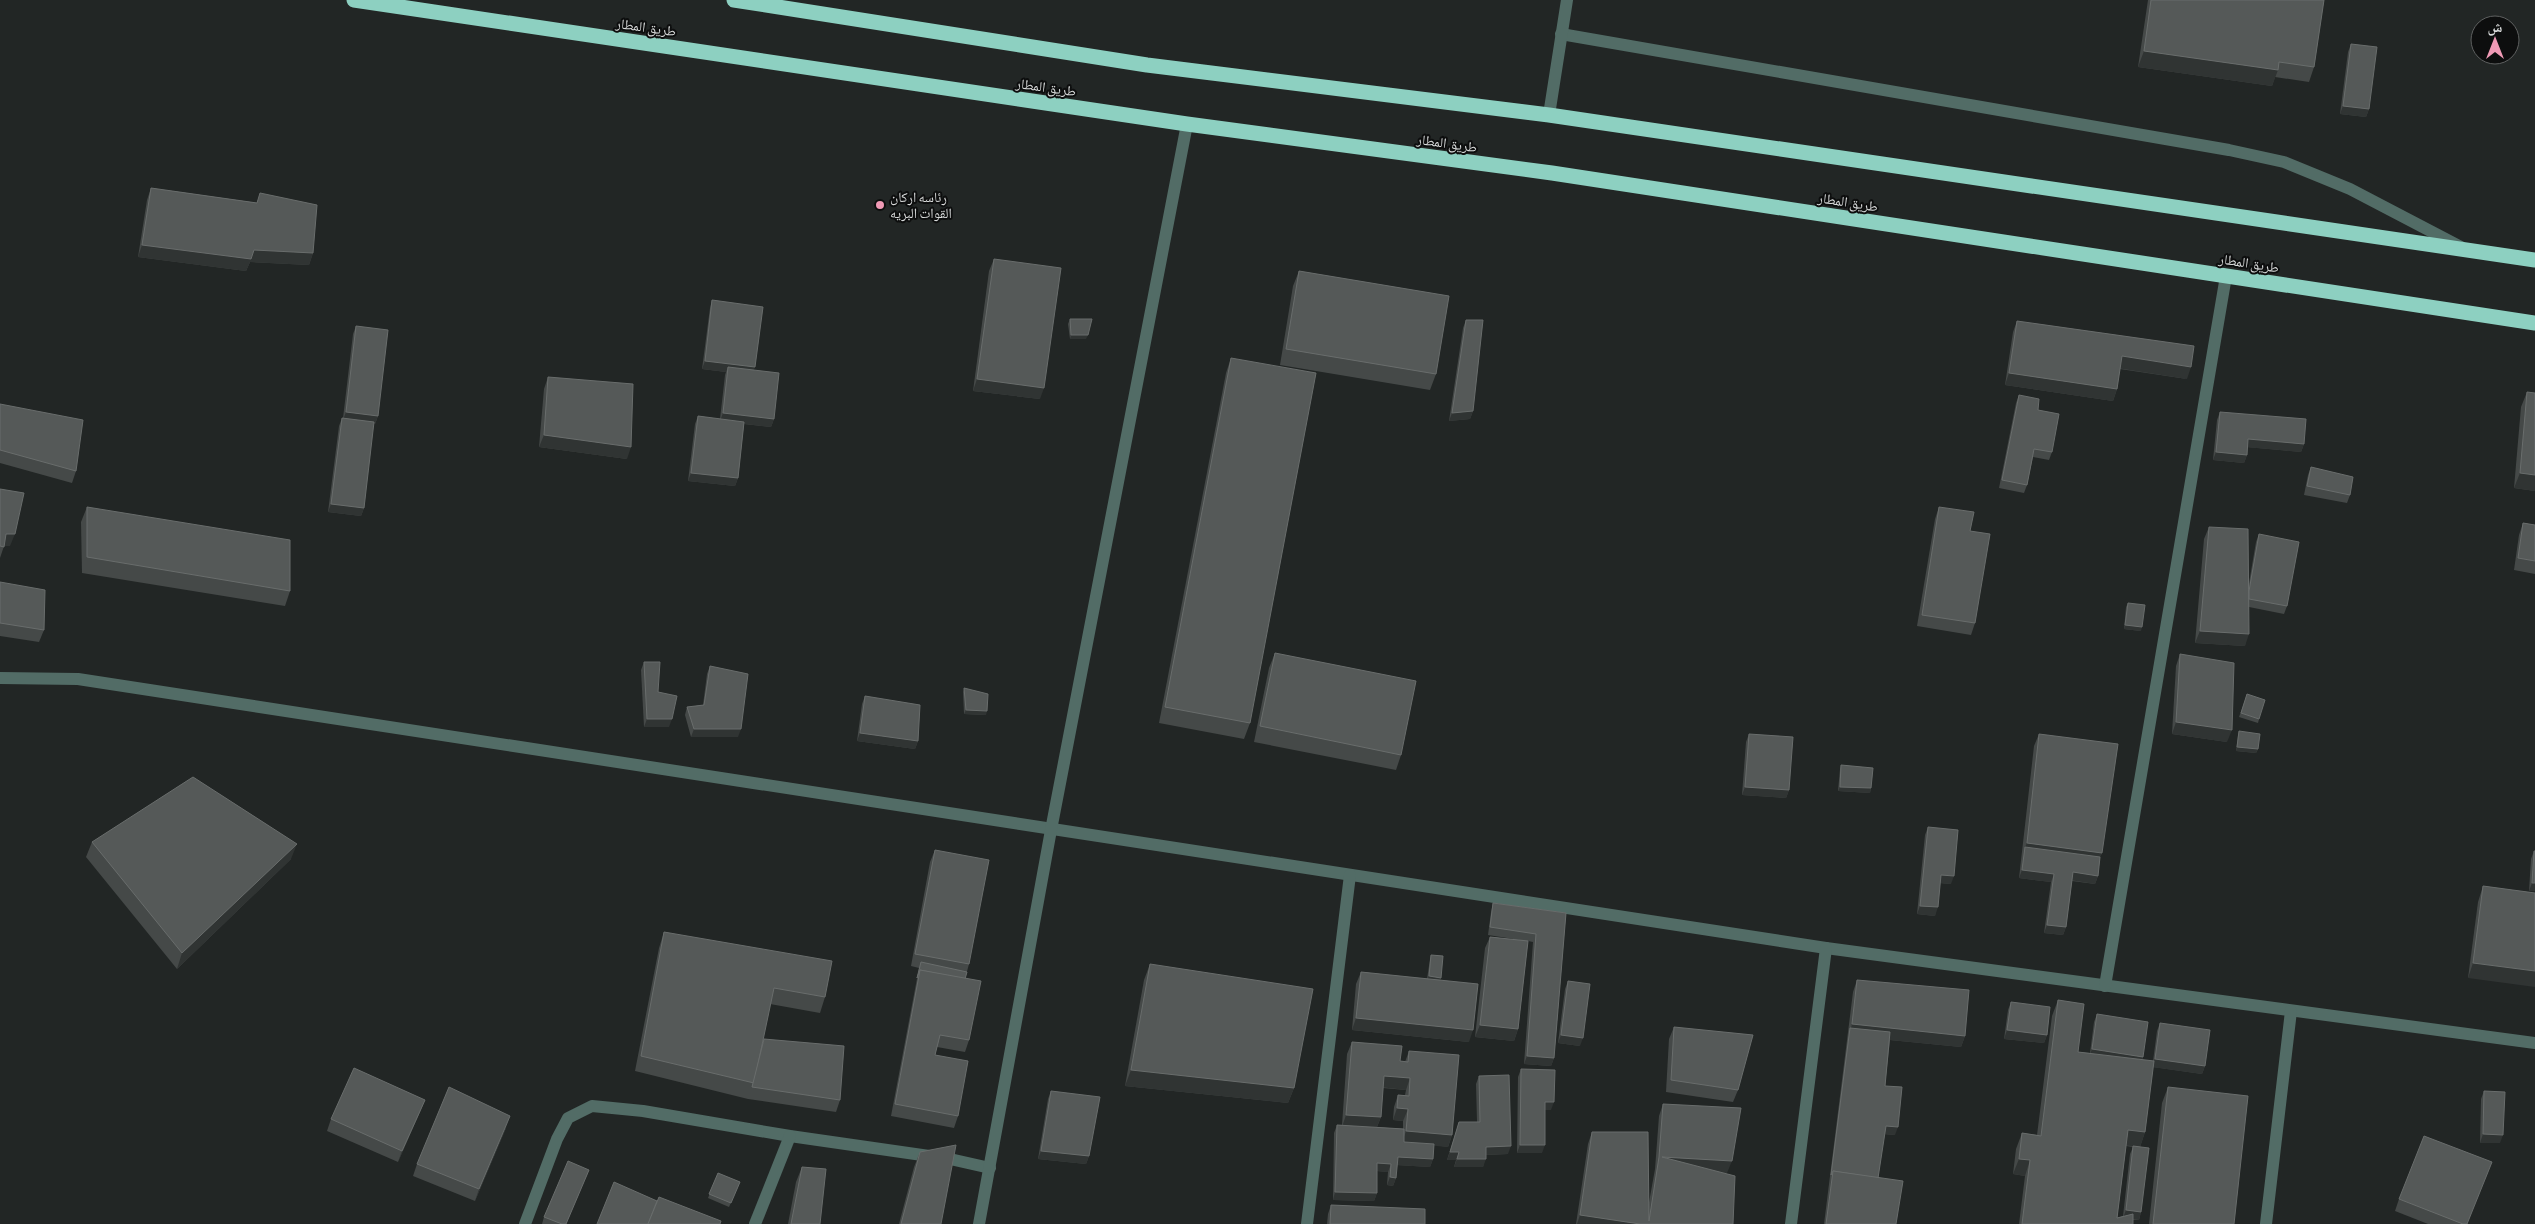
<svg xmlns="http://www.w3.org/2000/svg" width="2535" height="1224" font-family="'Sofia Sans Condensed','Noto Naskh Arabic',sans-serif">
  <rect width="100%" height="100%" fill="#222625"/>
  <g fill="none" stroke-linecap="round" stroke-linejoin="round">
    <g stroke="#526c66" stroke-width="12">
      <polyline points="1561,34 2229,150 2284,162 2350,189 2461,247"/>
      <polyline points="1549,115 1567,0"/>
      <polyline points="0,678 78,679 1826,948 2535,1043"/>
      <polyline points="2105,986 2226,276"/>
      <polyline points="525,1224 557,1139 568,1118 592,1106 643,1111 790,1136 950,1159 990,1168"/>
      <polyline points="755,1224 790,1136"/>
      <polyline points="979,1224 1051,830 1187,124"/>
      <polyline points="1307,1224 1350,875"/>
      <polyline points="1791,1224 1826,948"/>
      <polyline points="2266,1224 2291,1011"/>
    </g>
    <g stroke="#8dd0c1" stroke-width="15">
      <polyline points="354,0 1187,124 1552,173 2535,323"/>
      <polyline points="734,0 1147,65 1549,115 2535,260"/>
    </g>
  </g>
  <g fill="#454948" fill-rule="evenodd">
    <polygon points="2148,0 2324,0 2314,67 2309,82 2275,77 2272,86 2138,67"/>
    <polygon points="2351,44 2369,109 2366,117 2340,114 2348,52"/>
    <polygon points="151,188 257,203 313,253 309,265 250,262 246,271 138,257 147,200"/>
    <polygon points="994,259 1040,399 973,391 989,271"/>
    <polygon points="1299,271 1436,374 1430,390 1280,365 1293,286"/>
    <polygon points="712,300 754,370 774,419 771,427 744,424 738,478 735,486 688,481 695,424 698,416 720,419 725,375 726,372 702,369 710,308"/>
    <polygon points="1070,319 1086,339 1070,339 1068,324"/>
    <polygon points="1466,320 1473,411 1470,419 1449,421 1463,328"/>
    <polygon points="2017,321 2187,379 2120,369 2117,389 2113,401 2005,385 2013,332"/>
    <polygon points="356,326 378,416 375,424 373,424 364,508 361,516 328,512 339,426 342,418 343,418 353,334"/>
    <polygon points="1231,358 1250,723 1244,739 1159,723 1226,373"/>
    <polygon points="548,377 627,459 539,447 544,389"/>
    <polygon points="2527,392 2535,491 2514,488 2521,407"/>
    <polygon points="2019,395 2038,410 2052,452 2049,460 2033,457 2027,485 2024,493 1999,488 2016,403"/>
    <polygon points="0,404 76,471 72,483 0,463"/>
    <polygon points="2220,412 2304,444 2301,452 2247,447 2247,455 2244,463 2213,460 2217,420"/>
    <polygon points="2311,467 2350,495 2347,503 2304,495 2308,475"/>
    <polygon points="0,489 10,546 4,546 0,558"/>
    <polygon points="87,507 290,591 285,606 82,573 81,522"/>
    <polygon points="1939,507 1970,531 1975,623 1971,635 1917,626 1935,519"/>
    <polygon points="2523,523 2535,525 2535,574 2514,570 2519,535"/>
    <polygon points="2209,527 2249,583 2256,542 2259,534 2287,606 2284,614 2249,607 2245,646 2195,643 2204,539"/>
    <polygon points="0,582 44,630 39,642 0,636"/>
    <polygon points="2128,603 2141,631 2124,629 2126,607"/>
    <polygon points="1275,653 1401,755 1396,770 1254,742 1269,668"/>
    <polygon points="2180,654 2227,742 2172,734 2176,666"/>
    <polygon points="644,662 658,692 669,727 644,727 641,670"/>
    <polygon points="710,666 738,737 691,737 685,715 687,707 703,705 707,674"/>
    <polygon points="964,688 986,715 964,714 963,692"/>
    <polygon points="2247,694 2259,719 2258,723 2239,717"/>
    <polygon points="865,696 918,741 915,749 857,741 862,704"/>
    <polygon points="2239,731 2258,749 2256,753 2236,751 2238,735"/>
    <polygon points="1749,734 1789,790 1786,798 1742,795 1746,742"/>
    <polygon points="2039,734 2102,853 2100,857 2098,876 2095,884 2072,881 2066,927 2063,935 2044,933 2051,882 2019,878 2034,746"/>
    <polygon points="1841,765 1871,788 1870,793 1838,791 1840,769"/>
    <polygon points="1928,827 1951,884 1940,883 1935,916 1917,914 1925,835"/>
    <polygon points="92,842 291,859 177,969 86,857"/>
    <polygon points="935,850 969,964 965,979 969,1040 965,1052 937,1047 935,1055 958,1116 954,1128 891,1116 919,968 911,966 930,862"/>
    <polygon points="2534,851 2535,891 2529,891 2531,859"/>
    <polygon points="2483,886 2535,893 2468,978 2478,902"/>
    <polygon points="1493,903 1566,913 1554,1058 1551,1066 1524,1064 1533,942 1528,941 1518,1029 1514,1041 1475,1037 1485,948 1490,937 1520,940 1488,935 1491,912"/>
    <polygon points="664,932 825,997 820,1013 770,1004 762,1043 840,1100 836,1112 748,1099 635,1071 659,948"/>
    <polygon points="1431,955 1441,978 1440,980 1469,1042 1352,1030 1356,984 1361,972 1427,979 1430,959"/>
    <polygon points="1150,964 1294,1088 1288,1103 1125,1086 1144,980"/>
    <polygon points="1857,980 1965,1036 1961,1047 1890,1040 1885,1086 1895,1135 1884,1134 1878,1178 1896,1224 1824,1224 1853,992"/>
    <polygon points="1568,981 1580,1046 1558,1043 1565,989"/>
    <path d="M2058 1000 2078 1052 2090 1053 2094 1022 2097 1014 2143 1057 2142 1060 2153 1061 2157 1031 2160 1023 2205 1066 2202 1074 2153 1067 2145 1132 2140 1147 2141 1212 2139 1220H2133V1224H2019L2025 1176 2013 1174 2016 1149 2022 1133 2037 1135 2052 1016ZM2126 1146 2133 1147 2130 1154 2123 1216 2117 1218Z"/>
    <polygon points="2011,1002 2047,1035 2044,1043 2004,1039 2008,1010"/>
    <polygon points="1674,1027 1738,1090 1733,1102 1666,1092 1669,1039"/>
    <path d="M1352 1042 1400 1061 1405 1062 1409 1051 1452 1135 1448 1147 1434 1145 1433 1159 1430 1167 1397 1165 1396 1178 1393 1186 1387 1185 1388 1172 1377 1171V1193L1374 1201 1333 1200 1334 1133 1337 1125H1342L1347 1054ZM1383 1088 1406 1090 1405 1095H1398L1394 1107 1393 1120 1403 1121V1129L1377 1127 1381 1117Z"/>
    <polygon points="1521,1069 1551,1110 1545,1110 1542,1153 1517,1153 1518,1077"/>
    <polygon points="1479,1076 1508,1154 1486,1155 1483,1167 1454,1167 1456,1160 1447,1160 1459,1122 1477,1122 1476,1084"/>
    <polygon points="2168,1087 2234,1224 2149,1224 2162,1103"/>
    <polygon points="1051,1091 1089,1156 1086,1164 1038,1159 1048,1099"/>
    <polygon points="2484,1091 2500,1143 2480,1143 2481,1099"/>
    <polygon points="425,1100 420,1112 398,1162 327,1131 331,1119"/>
    <polygon points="1663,1104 1727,1173 1720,1172 1733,1224 1576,1224 1588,1144 1592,1132 1648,1208 1655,1169 1659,1116"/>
    <polygon points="506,1128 475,1201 413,1176 417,1164"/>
    <polygon points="920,1152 941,1224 899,1224 914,1167"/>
    <polygon points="802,1167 820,1224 788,1224 796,1182"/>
    <polygon points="589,1170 566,1224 542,1224 544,1217"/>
    <polygon points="718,1173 740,1182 729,1207 708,1198"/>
    <polygon points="2399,1199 2468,1224 2428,1224 2395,1211"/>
    <polygon points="1331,1205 1425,1224 1327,1224 1328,1214"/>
  </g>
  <g fill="#303433">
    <polygon points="2144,51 2278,70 2272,86 2138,67"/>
    <polygon points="2343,106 2369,109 2366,117 2340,114"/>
    <polygon points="142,245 254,250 313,253 309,265 250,262 246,271 138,257"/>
    <polygon points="1071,335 1088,335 1086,339 1070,339"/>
    <polygon points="2122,356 2191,367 2187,379 2117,368"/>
    <polygon points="705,361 755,367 752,375 728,367 726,372 702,369"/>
    <polygon points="2009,373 2117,389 2113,401 2005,385"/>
    <polygon points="977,379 1044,388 1040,399 973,391"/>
    <polygon points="1473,411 1470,419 1449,421 1452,413"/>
    <polygon points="346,412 378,416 375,424 343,420"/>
    <polygon points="723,413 774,419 771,427 720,421"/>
    <polygon points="544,435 631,447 627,459 539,447"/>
    <polygon points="2248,439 2304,444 2301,452 2245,447"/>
    <polygon points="2216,452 2247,455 2244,463 2213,460"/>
    <polygon points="691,473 738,478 735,486 688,481"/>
    <polygon points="2520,473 2535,475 2535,491 2514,488"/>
    <polygon points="331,504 364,508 361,516 328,512"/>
    <polygon points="6,534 15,534 10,546 2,546"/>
    <polygon points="2125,625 2142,627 2141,631 2124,629"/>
    <polygon points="2200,631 2249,634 2245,646 2195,643"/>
    <polygon points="966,710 987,711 986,715 964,714"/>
    <polygon points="647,719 672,719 669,727 644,727"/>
    <polygon points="2176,722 2232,730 2227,742 2172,734"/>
    <polygon points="694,729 741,729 738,737 691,737"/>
    <polygon points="860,733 918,741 915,749 857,741"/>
    <polygon points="2237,747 2258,749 2256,753 2236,751"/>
    <polygon points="1745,787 1789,790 1786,798 1742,795"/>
    <polygon points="1840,787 1871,788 1870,793 1838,791"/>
    <polygon points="2027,843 2102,853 2097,865 2025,847"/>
    <polygon points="297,844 291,859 177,969 182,953"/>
    <polygon points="2022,870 2054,874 2051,882 2019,878"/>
    <polygon points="2073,872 2098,876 2095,884 2070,880"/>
    <polygon points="1941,875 1954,876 1951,884 1938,883"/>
    <polygon points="2532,883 2535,883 2535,891 2529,891"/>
    <polygon points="1920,906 1938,907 1935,916 1917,914"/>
    <polygon points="2047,925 2066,927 2063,935 2044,933"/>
    <polygon points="2473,963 2535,971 2535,987 2468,978"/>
    <polygon points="1429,976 1441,978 1439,982 1427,980"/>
    <polygon points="1356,1018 1473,1030 1469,1042 1352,1030"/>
    <polygon points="1852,1024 1965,1036 1961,1047 1849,1036"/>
    <polygon points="1480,1025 1518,1029 1514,1041 1475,1037"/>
    <polygon points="2007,1030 2047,1035 2044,1043 2004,1039"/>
    <polygon points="1561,1035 1583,1038 1580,1046 1558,1043"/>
    <polygon points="2092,1049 2143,1057 2140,1065 2089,1057"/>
    <polygon points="1527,1056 1554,1058 1551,1066 1524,1064"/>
    <polygon points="2155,1059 2205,1066 2202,1074 2152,1067"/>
    <polygon points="1131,1070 1294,1088 1288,1103 1125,1086"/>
    <polygon points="1384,1076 1410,1078 1406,1090 1380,1087"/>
    <polygon points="425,1100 420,1112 398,1162 402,1151"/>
    <polygon points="1545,1102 1554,1102 1551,1110 1542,1110"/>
    <polygon points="1397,1108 1408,1109 1403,1121 1393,1120"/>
    <polygon points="1346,1115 1381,1117 1376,1129 1342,1127"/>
    <polygon points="510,1116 506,1128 475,1201 479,1189"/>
    <polygon points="1886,1126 1898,1127 1895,1135 1883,1134"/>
    <polygon points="2128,1130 2145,1132 2140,1147 2122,1145"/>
    <polygon points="1406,1131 1452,1135 1448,1147 1402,1143"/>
    <polygon points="2483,1134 2503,1135 2500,1143 2480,1143"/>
    <polygon points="1520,1145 1545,1145 1542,1153 1517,1153"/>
    <polygon points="1511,1146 1508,1154 1483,1155 1486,1147"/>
    <polygon points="1041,1151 1089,1156 1086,1164 1038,1159"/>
    <polygon points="1450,1152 1459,1152 1456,1160 1447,1160"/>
    <polygon points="1398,1157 1433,1159 1430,1167 1395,1165"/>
    <polygon points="1662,1157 1732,1161 1727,1173 1658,1169"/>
    <polygon points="1457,1159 1486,1159 1483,1167 1454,1167"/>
    <polygon points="2019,1159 2030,1160 2025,1176 2013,1174"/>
    <polygon points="1377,1163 1391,1164 1388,1172 1374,1171"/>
    <polygon points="1390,1177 1396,1178 1393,1186 1387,1185"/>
    <polygon points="1335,1192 1377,1193 1374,1201 1333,1200"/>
    <polygon points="2126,1210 2141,1212 2139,1220 2123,1218"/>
    <polygon points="1580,1215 1640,1224 1577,1224"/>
  </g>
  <g fill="#555958" stroke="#696d6c">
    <polygon points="2151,0 2324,0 2314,67 2279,62 2278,70 2144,51"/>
    <polygon points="2351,44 2377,47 2369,109 2343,106"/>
    <polygon points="151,188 257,203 260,193 317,205 313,253 254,250 251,259 142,245"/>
    <polygon points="994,259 1061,268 1044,388 977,379"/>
    <polygon points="1299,271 1449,296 1436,374 1286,349"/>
    <polygon points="712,300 763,307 755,367 705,361"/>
    <polygon points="1070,319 1092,319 1088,335 1071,335"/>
    <polygon points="1466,320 1483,320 1473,411 1452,413"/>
    <polygon points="2017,321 2194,346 2191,367 2122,356 2117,389 2009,373"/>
    <polygon points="356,326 388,330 378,416 346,412"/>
    <polygon points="1231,358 1316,373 1250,723 1165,707"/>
    <polygon points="728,367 779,373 774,419 723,413"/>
    <polygon points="548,377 633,384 631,447 544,435"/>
    <polygon points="2527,392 2535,393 2535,475 2520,473"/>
    <polygon points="2019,395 2039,399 2038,410 2059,414 2052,452 2034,449 2027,485 2002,480"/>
    <polygon points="0,404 83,420 76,471 0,450"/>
    <polygon points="2220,412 2306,419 2304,444 2248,439 2247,455 2216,452"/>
    <polygon points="698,416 744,422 738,478 691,473"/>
    <polygon points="342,418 374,422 364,508 331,504"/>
    <polygon points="2311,467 2353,477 2350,495 2307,486"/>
    <polygon points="0,489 24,493 15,534 6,534 4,547 0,546"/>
    <polygon points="87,507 290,540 290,591 87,557"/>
    <polygon points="1939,507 1974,512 1970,531 1990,534 1975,623 1922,615"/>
    <polygon points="2523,523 2535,525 2535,561 2518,558"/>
    <polygon points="2209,527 2248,529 2249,634 2200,631"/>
    <polygon points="2259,534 2299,542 2287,606 2249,599 2249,591"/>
    <polygon points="0,582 45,590 44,630 0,623"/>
    <polygon points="2128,603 2145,605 2142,627 2125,625"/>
    <polygon points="1275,653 1416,681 1401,755 1260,726"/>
    <polygon points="2180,654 2234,663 2232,730 2176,722"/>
    <polygon points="644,662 660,662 658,692 677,696 672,719 647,719"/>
    <polygon points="710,666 748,674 741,729 694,729 687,707 704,705"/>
    <polygon points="964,688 988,694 987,711 966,710"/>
    <polygon points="2247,694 2265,700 2259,719 2241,713"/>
    <polygon points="865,696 920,705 918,741 860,733"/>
    <polygon points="2239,731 2260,734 2258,749 2237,747"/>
    <polygon points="1749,734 1793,737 1789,790 1745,787"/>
    <polygon points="2039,734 2118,744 2102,853 2027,843"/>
    <polygon points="1841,765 1873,768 1871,788 1840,787"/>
    <polygon points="193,777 297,844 182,953 92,842"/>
    <polygon points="1928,827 1958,830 1954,876 1941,875 1938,907 1920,906"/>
    <polygon points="2025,847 2100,857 2098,876 2073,872 2066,927 2047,925 2054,874 2022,870"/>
    <polygon points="935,850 989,860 969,964 915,954"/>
    <polygon points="2534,851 2535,851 2535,883 2532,883"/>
    <polygon points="2483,886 2535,893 2535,971 2473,963"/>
    <polygon points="1493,903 1566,913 1554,1058 1527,1056 1536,934 1490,927"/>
    <polygon points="664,932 832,961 825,997 774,988 754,1083 641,1056"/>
    <polygon points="1490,937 1528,941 1518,1029 1480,1025"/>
    <polygon points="1431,955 1443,956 1441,978 1429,976"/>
    <polygon points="921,962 967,972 965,979 920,970 917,978"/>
    <polygon points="1150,964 1313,989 1294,1088 1131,1070"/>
    <polygon points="920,970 981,981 969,1040 940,1035 935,1055 968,1061 958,1116 895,1104"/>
    <polygon points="1361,972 1478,984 1473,1030 1356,1018"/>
    <polygon points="1857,980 1969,990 1965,1036 1852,1024"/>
    <polygon points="1568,981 1590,984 1583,1038 1561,1035"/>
    <polygon points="2058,1000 2084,1004 2078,1052 2154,1061 2145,1132 2128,1130 2117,1218 2133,1214 2133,1224 2022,1224 2030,1160 2019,1159 2022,1133 2041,1136"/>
    <polygon points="2011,1002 2050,1007 2047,1035 2007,1030"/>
    <polygon points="2097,1014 2148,1022 2143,1057 2092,1049"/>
    <polygon points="2160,1023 2210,1030 2205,1066 2155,1059"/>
    <polygon points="1674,1027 1753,1035 1738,1090 1671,1080"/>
    <polygon points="1850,1028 1890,1032 1885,1086 1902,1087 1898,1127 1886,1126 1878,1178 1833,1171 1831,1175"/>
    <polygon points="764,1039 844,1046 840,1100 752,1087"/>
    <polygon points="1352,1042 1402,1046 1400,1061 1408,1062 1409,1051 1459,1055 1452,1135 1406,1131 1408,1109 1397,1108 1398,1095 1409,1096 1410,1078 1384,1076 1381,1117 1346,1115"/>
    <polygon points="354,1068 425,1100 402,1151 331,1119"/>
    <polygon points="1521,1069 1555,1070 1554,1102 1545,1102 1545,1145 1520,1145"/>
    <polygon points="1509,1075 1511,1146 1486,1147 1486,1159 1457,1159 1459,1152 1450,1152 1459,1122 1480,1122 1479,1076"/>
    <polygon points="449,1087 510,1116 479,1189 417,1164"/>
    <polygon points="2168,1087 2248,1096 2234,1224 2153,1224"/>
    <polygon points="1051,1091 1100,1097 1089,1156 1041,1151"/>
    <polygon points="2484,1091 2505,1092 2503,1135 2483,1134"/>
    <polygon points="1663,1104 1741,1108 1732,1161 1662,1157 1735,1176 1733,1224 1640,1224 1580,1215 1592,1132 1648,1132 1649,1221 1659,1157"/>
    <polygon points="1337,1125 1404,1129 1404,1142 1434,1144 1433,1159 1398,1157 1396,1178 1390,1177 1391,1164 1377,1163 1377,1193 1335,1192"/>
    <polygon points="2424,1136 2492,1162 2467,1224 2463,1224 2399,1199"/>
    <polygon points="956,1145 941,1224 901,1224 920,1152"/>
    <polygon points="2133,1146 2149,1148 2141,1212 2126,1210"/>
    <polygon points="568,1161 589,1170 566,1224 562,1224 544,1217"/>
    <polygon points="802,1167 826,1169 820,1224 791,1224"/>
    <polygon points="1833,1171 1903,1181 1896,1224 1826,1224"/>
    <polygon points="718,1173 740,1182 731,1203 709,1194"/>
    <polygon points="614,1182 657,1201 648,1224 597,1224"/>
    <polygon points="659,1197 721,1221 720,1224 648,1224"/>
    <polygon points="1331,1205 1425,1209 1425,1224 1330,1224"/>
  </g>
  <circle fill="#f09ab5" stroke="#0d0e0e" stroke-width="2" cx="880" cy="205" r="5"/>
  <g text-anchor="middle" stroke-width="4" stroke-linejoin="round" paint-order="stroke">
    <g font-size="14" fill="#d8dada" stroke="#0d0e0e">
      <text transform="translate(646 27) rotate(8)" y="5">طريق المطار</text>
      <text transform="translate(1046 87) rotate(8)" y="5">طريق المطار</text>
      <text transform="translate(1447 143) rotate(8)" y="5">طريق المطار</text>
      <text transform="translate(1848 202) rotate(9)" y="5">طريق المطار</text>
      <text transform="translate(2249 263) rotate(9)" y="5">طريق المطار</text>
    </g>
    <g font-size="14" fill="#d8dada" stroke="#0d0e0e" text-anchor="start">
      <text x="890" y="202">رئاسه اركان<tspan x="890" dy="16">القوات البريه</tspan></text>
    </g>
  </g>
  <g transform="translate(2495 40)"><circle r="24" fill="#0d0e0e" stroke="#5e6060"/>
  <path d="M0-4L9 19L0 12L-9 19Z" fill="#f09ab5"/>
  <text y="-8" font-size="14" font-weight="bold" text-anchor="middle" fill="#d8dada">ش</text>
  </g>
</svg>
